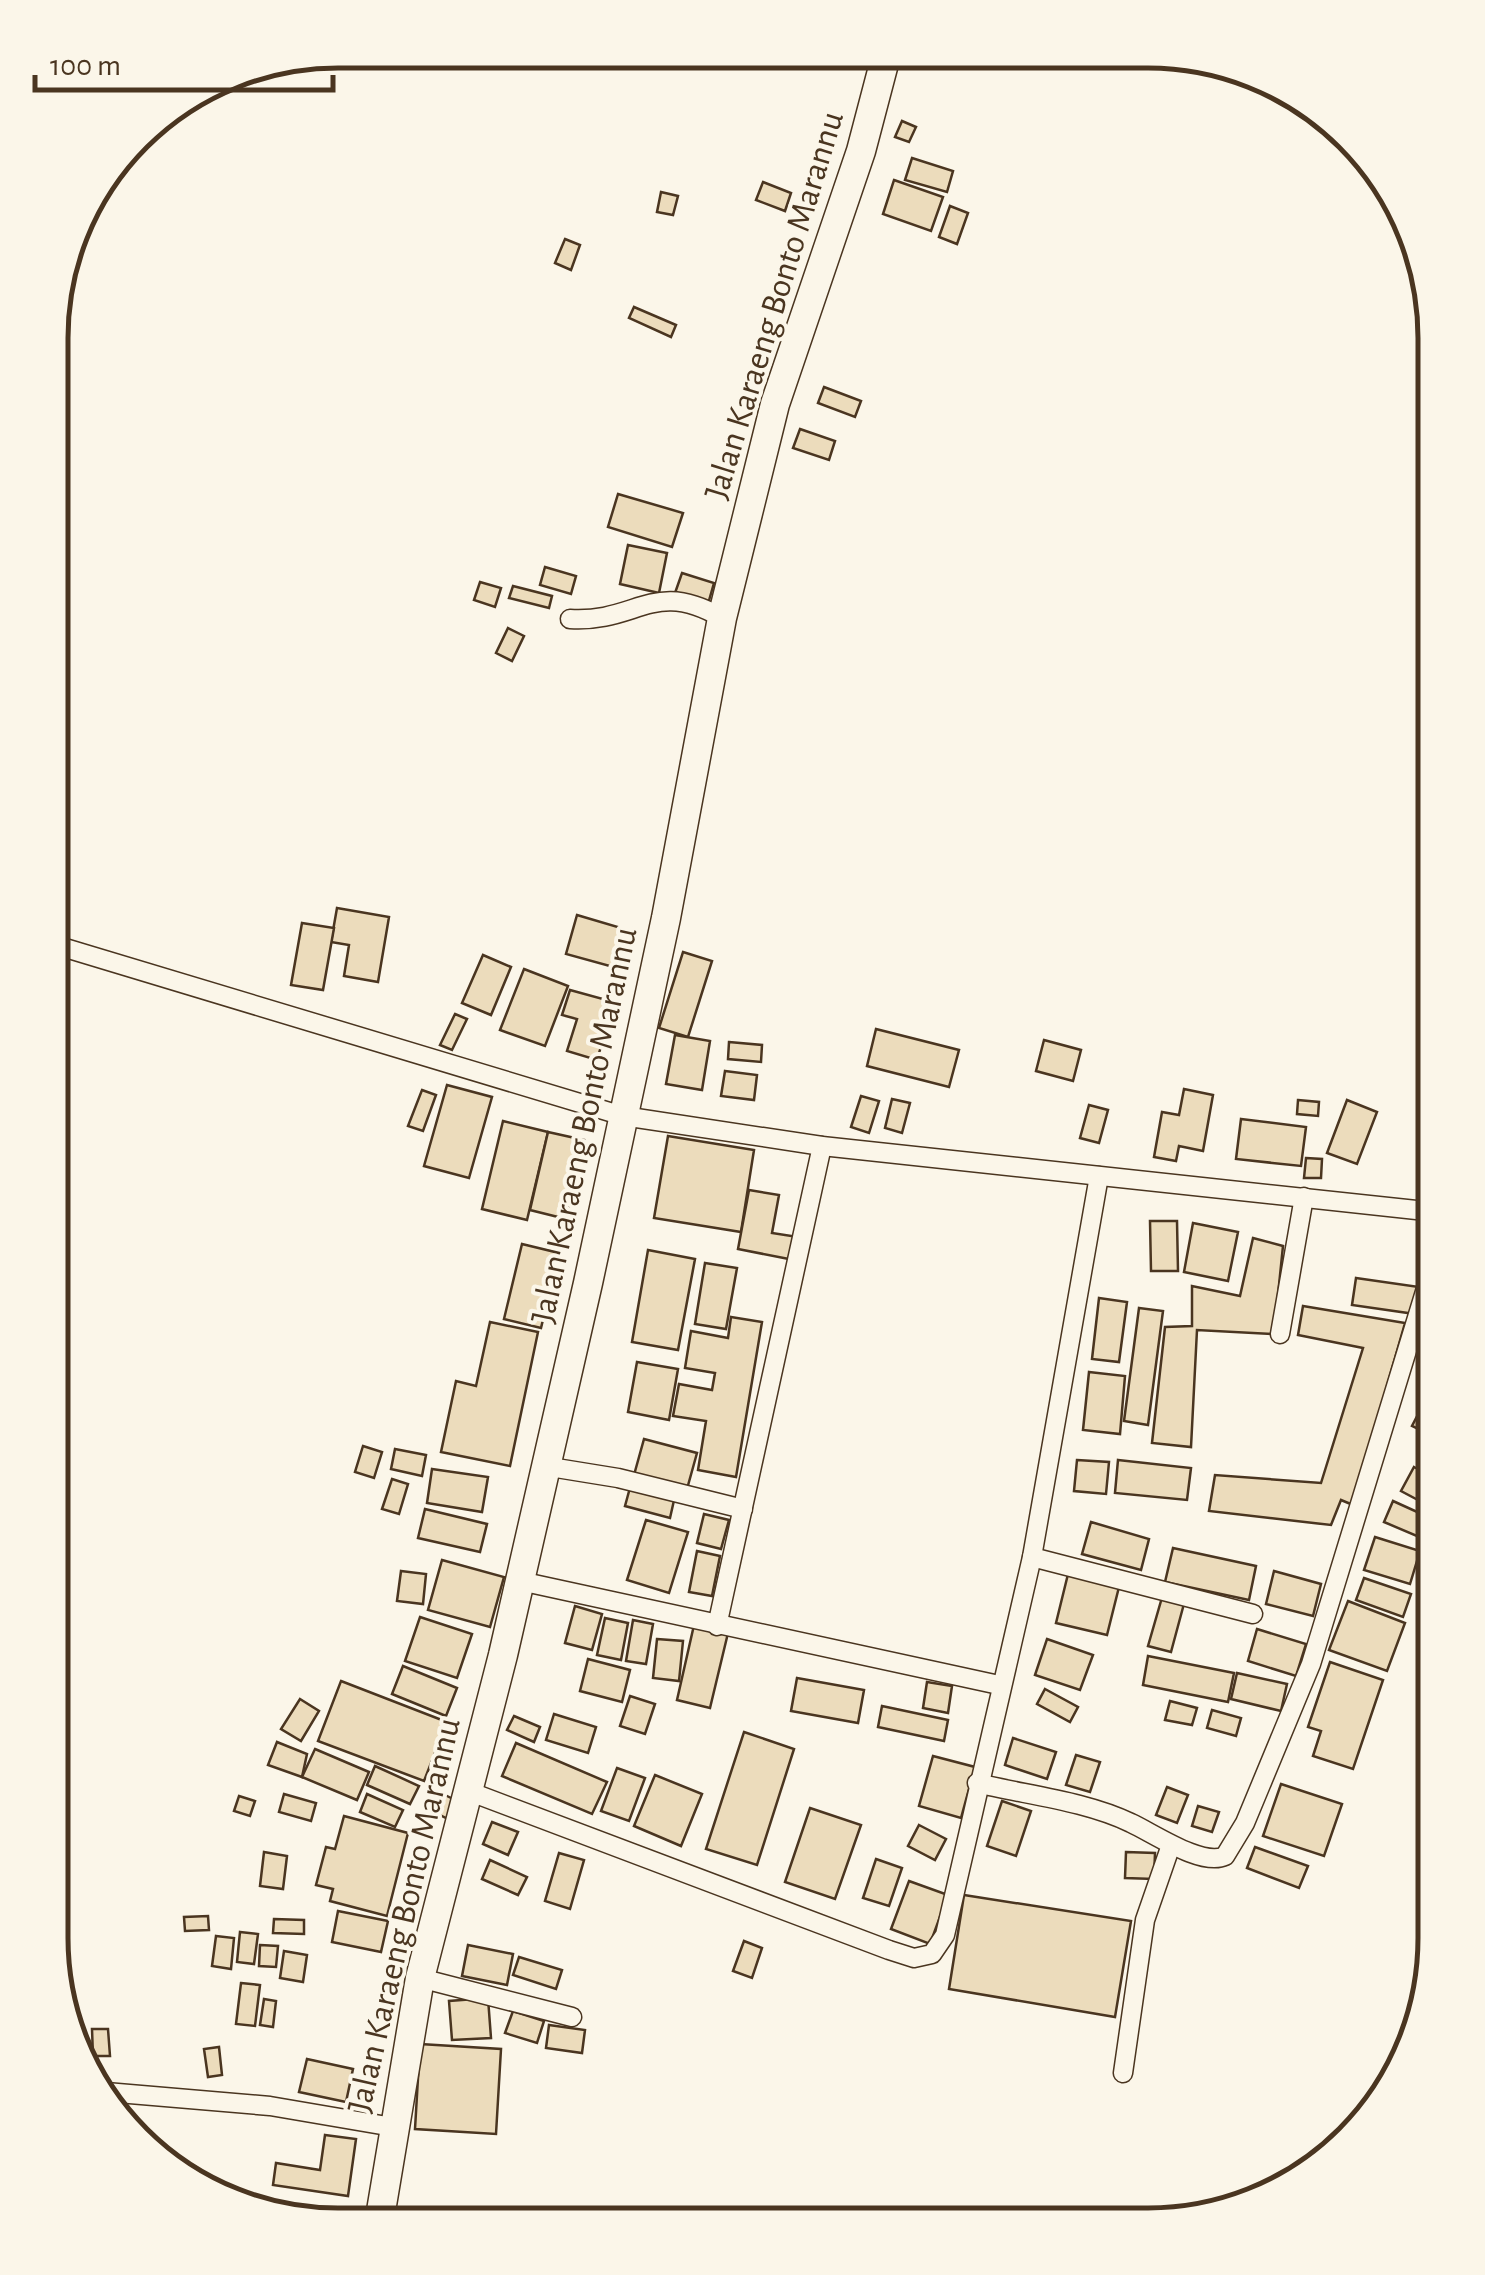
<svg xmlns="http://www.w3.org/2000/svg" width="1485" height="2275" font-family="'Alegreya Sans',sans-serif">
  <rect width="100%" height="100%" fill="#fbf6e9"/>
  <g fill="#ecdcbc" stroke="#4a3520" stroke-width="2.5">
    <polygon points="902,121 916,127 909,142 895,137"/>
    <polygon points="912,158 953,171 947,192 905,180"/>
    <polygon points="894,180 943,197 931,231 883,214"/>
    <polygon points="763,182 791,193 785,211 756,200"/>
    <polygon points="661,192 678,196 673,215 657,212"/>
    <polygon points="950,206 968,213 957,244 939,237"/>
    <polygon points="565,239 580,245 571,270 555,263"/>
    <polygon points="634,307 676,325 671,337 629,318"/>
    <polygon points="824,387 861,401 855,417 818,403"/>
    <polygon points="800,429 835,441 829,460 793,448"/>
    <polygon points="618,494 683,513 672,547 608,527"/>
    <polygon points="628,545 667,553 659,593 620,584"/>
    <polygon points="545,567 576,576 571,594 540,585"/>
    <polygon points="682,573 714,583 708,604 675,593"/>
    <polygon points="480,582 501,588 495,607 474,600"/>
    <polygon points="513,586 552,596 549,608 509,598"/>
    <polygon points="508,628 524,636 512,661 496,653"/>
    <polygon points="337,908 389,917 378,982 344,976 349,945 331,942"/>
    <polygon points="577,915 628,930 617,968 566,954"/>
    <polygon points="302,923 334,928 323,990 291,985"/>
    <polygon points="683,952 712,961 688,1037 659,1028"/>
    <polygon points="483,955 511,967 491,1015 462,1003"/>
    <polygon points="524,969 568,986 545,1046 500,1030"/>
    <polygon points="570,990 614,1002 597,1060 567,1051 577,1019 562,1015"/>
    <polygon points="455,1014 467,1019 452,1050 440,1045"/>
    <polygon points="876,1029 959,1050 949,1087 867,1066"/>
    <polygon points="675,1035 710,1041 702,1090 666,1084"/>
    <polygon points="1044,1040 1081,1050 1073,1081 1036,1071"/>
    <polygon points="729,1042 762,1045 761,1062 728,1059"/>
    <polygon points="725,1071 757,1075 754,1100 721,1096"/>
    <polygon points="447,1085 492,1097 469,1178 424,1166"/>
    <polygon points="1184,1089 1213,1095 1203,1151 1179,1146 1176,1161 1154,1157 1162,1112 1179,1115"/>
    <polygon points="422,1090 436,1095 423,1131 408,1126"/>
    <polygon points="861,1096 879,1101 869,1133 851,1127"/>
    <polygon points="892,1099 910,1103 902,1133 885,1128"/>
    <polygon points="1298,1100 1319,1102 1318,1116 1297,1114"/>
    <polygon points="1347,1100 1377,1112 1357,1164 1327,1153"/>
    <polygon points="1089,1105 1108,1110 1099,1143 1080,1138"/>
    <polygon points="1241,1119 1306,1127 1301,1166 1236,1159"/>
    <polygon points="503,1121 548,1132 527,1220 482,1209"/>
    <polygon points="548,1132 584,1140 566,1219 530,1210"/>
    <polygon points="668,1136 754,1150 741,1232 654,1218"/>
    <polygon points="1306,1158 1322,1159 1321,1178 1304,1178"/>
    <polygon points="749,1190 779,1195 772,1233 798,1237 794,1260 738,1249"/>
    <polygon points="1150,1221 1177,1221 1178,1271 1151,1271"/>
    <polygon points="1193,1223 1238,1232 1228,1281 1184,1272"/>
    <polygon points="1253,1238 1283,1246 1274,1334 1197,1330 1191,1447 1152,1443 1165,1327 1192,1326 1192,1286 1240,1296"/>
    <polygon points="522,1244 559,1253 541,1328 504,1319"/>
    <polygon points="648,1250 695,1259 678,1350 632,1342"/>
    <polygon points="705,1263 737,1268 726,1329 695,1324"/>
    <polygon points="1356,1278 1419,1287 1415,1314 1352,1305"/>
    <polygon points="1099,1298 1127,1302 1119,1362 1092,1359"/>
    <polygon points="1303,1306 1405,1323 1353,1505 1341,1500 1331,1525 1209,1511 1215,1475 1321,1483 1363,1348 1298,1335"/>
    <polygon points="1139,1308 1163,1311 1148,1425 1124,1421"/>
    <polygon points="731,1317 762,1322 736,1477 698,1470 706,1421 673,1416 679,1384 712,1390 715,1373 685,1368 691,1331 728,1338"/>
    <polygon points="490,1322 538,1332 510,1466 441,1452 456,1381 476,1386"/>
    <polygon points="637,1362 678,1369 669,1420 628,1412"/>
    <polygon points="1089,1372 1125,1376 1120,1434 1083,1430"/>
    <polygon points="1424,1403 1435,1408 1435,1437 1412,1426"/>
    <polygon points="644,1439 697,1453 687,1489 634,1475"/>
    <polygon points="363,1446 382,1452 374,1478 355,1472"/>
    <polygon points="395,1449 426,1455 422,1476 391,1469"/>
    <polygon points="1077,1460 1109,1462 1106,1494 1074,1491"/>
    <polygon points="1118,1460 1191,1468 1187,1500 1115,1493"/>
    <polygon points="1414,1467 1435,1478 1435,1509 1401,1491"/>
    <polygon points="432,1469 488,1477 482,1512 427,1503"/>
    <polygon points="392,1479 408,1484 399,1514 382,1509"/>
    <polygon points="631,1484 675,1496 670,1518 625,1506"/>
    <polygon points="1393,1501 1435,1520 1431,1542 1384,1522"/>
    <polygon points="425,1509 487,1524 480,1552 418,1538"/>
    <polygon points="704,1514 729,1520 721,1549 697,1543"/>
    <polygon points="646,1520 688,1532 669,1593 627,1580"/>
    <polygon points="1091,1522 1149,1539 1141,1570 1082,1554"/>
    <polygon points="1375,1537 1420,1551 1410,1584 1364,1570"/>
    <polygon points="1173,1548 1256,1566 1249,1600 1165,1582"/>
    <polygon points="697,1551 720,1556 712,1596 689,1592"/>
    <polygon points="442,1560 504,1577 490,1627 428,1610"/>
    <polygon points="1069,1570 1120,1583 1107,1635 1056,1623"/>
    <polygon points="401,1571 426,1574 423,1604 397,1601"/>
    <polygon points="1274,1571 1321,1584 1313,1616 1266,1604"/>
    <polygon points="1364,1578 1411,1594 1403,1617 1356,1600"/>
    <polygon points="1163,1594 1185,1600 1171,1652 1148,1646"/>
    <polygon points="1348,1601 1405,1623 1387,1671 1329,1650"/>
    <polygon points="575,1606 602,1614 592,1650 565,1643"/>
    <polygon points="420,1617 472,1634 457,1678 405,1661"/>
    <polygon points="605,1618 628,1623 621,1660 597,1655"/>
    <polygon points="633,1620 653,1624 646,1664 626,1661"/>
    <polygon points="694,1625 728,1633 710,1708 677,1700"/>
    <polygon points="1257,1629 1306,1644 1296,1676 1248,1661"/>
    <polygon points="657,1639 683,1641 679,1681 653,1678"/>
    <polygon points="1047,1639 1093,1655 1080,1690 1035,1675"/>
    <polygon points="1148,1656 1234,1673 1228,1702 1143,1685"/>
    <polygon points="588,1659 630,1670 622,1702 580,1691"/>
    <polygon points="1330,1662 1383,1680 1353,1769 1313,1756 1321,1731 1308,1727"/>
    <polygon points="403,1666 457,1688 446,1716 392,1694"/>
    <polygon points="1237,1673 1287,1684 1281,1711 1231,1699"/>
    <polygon points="797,1678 864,1690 858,1723 791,1711"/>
    <polygon points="341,1681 447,1722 424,1781 318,1741"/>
    <polygon points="927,1682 952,1686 948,1713 923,1708"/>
    <polygon points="1045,1689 1078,1707 1070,1722 1037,1704"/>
    <polygon points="630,1696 655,1704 645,1734 620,1726"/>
    <polygon points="300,1699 319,1711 301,1741 281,1729"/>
    <polygon points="1170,1701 1197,1708 1192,1725 1165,1720"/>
    <polygon points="882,1706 948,1720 944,1741 878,1727"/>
    <polygon points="1212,1710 1241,1718 1236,1736 1207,1728"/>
    <polygon points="554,1714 596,1727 588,1753 546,1740"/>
    <polygon points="514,1716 540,1727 534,1742 507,1730"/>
    <polygon points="744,1732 794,1749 757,1865 706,1849"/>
    <polygon points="1013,1738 1056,1752 1047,1779 1005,1765"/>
    <polygon points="277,1742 307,1754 302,1777 268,1765"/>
    <polygon points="516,1743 607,1782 592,1814 502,1776"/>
    <polygon points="315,1749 369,1772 357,1800 302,1777"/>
    <polygon points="1076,1755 1100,1762 1090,1792 1066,1785"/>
    <polygon points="933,1756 975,1767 961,1818 919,1806"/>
    <polygon points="375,1766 419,1786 410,1804 367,1785"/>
    <polygon points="617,1768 645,1778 629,1821 601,1811"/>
    <polygon points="655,1775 702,1794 681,1846 634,1826"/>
    <polygon points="1281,1784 1342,1804 1324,1856 1263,1836"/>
    <polygon points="1167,1787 1188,1795 1177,1823 1156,1815"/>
    <polygon points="439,1792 459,1802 450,1820 430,1810"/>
    <polygon points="284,1794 316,1803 311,1821 279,1812"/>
    <polygon points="367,1794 403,1810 395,1827 360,1812"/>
    <polygon points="239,1796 255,1801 250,1816 234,1811"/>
    <polygon points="1002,1801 1031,1811 1016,1856 987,1846"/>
    <polygon points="1198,1806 1219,1812 1212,1832 1192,1826"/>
    <polygon points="810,1808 861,1825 835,1899 785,1882"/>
    <polygon points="344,1816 408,1833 387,1916 330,1901 333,1889 316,1885 326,1847 335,1849"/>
    <polygon points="492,1822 518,1832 508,1855 483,1844"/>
    <polygon points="919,1825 946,1839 935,1860 908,1846"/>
    <polygon points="1255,1847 1308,1866 1299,1888 1247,1868"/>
    <polygon points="264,1852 287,1856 283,1889 260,1886"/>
    <polygon points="1126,1852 1155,1853 1154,1879 1125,1878"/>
    <polygon points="559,1853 584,1860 570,1909 545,1901"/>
    <polygon points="876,1859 902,1868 889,1906 863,1898"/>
    <polygon points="490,1860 527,1877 518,1895 482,1879"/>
    <polygon points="909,1881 948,1895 930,1944 891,1929"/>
    <polygon points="964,1895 1131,1921 1115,2017 949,1989"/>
    <polygon points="338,1911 388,1921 381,1952 332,1942"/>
    <polygon points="208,1916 209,1930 185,1931 184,1917"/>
    <polygon points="274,1919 304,1920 304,1934 273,1933"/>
    <polygon points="240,1932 258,1934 254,1964 237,1962"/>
    <polygon points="216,1936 234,1938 231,1969 212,1966"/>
    <polygon points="744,1941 762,1948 752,1978 733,1971"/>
    <polygon points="260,1945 278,1946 276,1967 259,1966"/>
    <polygon points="468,1945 513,1954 507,1985 462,1976"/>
    <polygon points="284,1951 307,1955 303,1982 280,1978"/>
    <polygon points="519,1957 562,1970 556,1989 513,1975"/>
    <polygon points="241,1983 260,1985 255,2026 236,2024"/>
    <polygon points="488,1998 491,2038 452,2040 449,2001"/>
    <polygon points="264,1999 276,2001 273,2027 260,2025"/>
    <polygon points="513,2011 544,2021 537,2043 505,2033"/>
    <polygon points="549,2025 585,2030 582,2053 546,2048"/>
    <polygon points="92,2029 108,2029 110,2056 93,2056"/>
    <polygon points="420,2044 501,2049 496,2134 415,2129"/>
    <polygon points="219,2047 222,2075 208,2077 204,2049"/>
    <polygon points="307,2059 353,2069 346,2102 299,2092"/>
    <polygon points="325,2135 356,2139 348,2196 273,2185 276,2163 320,2170"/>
    <polygon points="360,2214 361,2223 317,2223 317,2219"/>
  </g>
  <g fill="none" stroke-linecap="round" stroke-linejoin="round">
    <defs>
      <g id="street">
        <polyline points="52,550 56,550"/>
        <path d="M570 619C638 623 653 578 722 618"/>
        <polyline points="52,944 623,1116 822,1146 1435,1212"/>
        <polyline points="1280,1334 1304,1197"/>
        <polyline points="544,1466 618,1478 743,1509"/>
        <polyline points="1032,1557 1253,1614"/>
        <polyline points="520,1581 999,1685"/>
        <polyline points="717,1626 822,1146"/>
        <path d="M977 1783C1026 1795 1086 1801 1131 1823 1153 1833 1202 1867 1225 1856L1245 1823 1311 1664 1435 1259"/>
        <polyline points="468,1791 889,1950 914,1958 932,1954 945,1935 1032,1557 1099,1176"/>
        <polyline points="420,1978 572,2017"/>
        <polyline points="1123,2073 1145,1920 1171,1845"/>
        <polyline points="106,2092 270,2106 393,2127"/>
      </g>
      <polyline id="primary" points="379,2223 420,1978 503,1655 588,1283 666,918 722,618 775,404 861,151 887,52"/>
    </defs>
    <use href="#street" stroke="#4a3520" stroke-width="21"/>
    <use href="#primary" stroke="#4a3520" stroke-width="31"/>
    <use href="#street" stroke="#fbf6e9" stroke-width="18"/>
    <use href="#primary" stroke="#fbf6e9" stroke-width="28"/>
  </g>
  <g text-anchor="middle" stroke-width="8" stroke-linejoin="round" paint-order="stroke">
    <g font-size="35" fill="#4a3520" stroke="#fbf6e9">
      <text transform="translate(773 305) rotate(-73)" y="12">Jalan Karaeng Bonto Marannu</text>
      <text transform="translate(583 1125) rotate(-78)" y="12">Jalan Karaeng Bonto Marannu</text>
      <text transform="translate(403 1915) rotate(-77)" y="12">Jalan Karaeng Bonto Marannu</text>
    </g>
  </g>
  <path d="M0 0H1485V2275H0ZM338 68H1148A270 270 0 0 1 1418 338V1938A270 270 0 0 1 1148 2208H338A270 270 0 0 1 68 1938V338A270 270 0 0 1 338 68Z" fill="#fbf6e9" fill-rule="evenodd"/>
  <path fill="none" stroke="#4a3520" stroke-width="5" d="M338 68H1148A270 270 0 0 1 1418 338V1938A270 270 0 0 1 1148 2208H338A270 270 0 0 1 68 1938V338A270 270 0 0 1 338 68Z"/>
  <path d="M35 75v15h298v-15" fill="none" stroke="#4a3520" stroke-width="5"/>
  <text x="50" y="75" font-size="30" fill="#4a3520" stroke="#fbf6e9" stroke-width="8" paint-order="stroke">100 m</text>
</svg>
